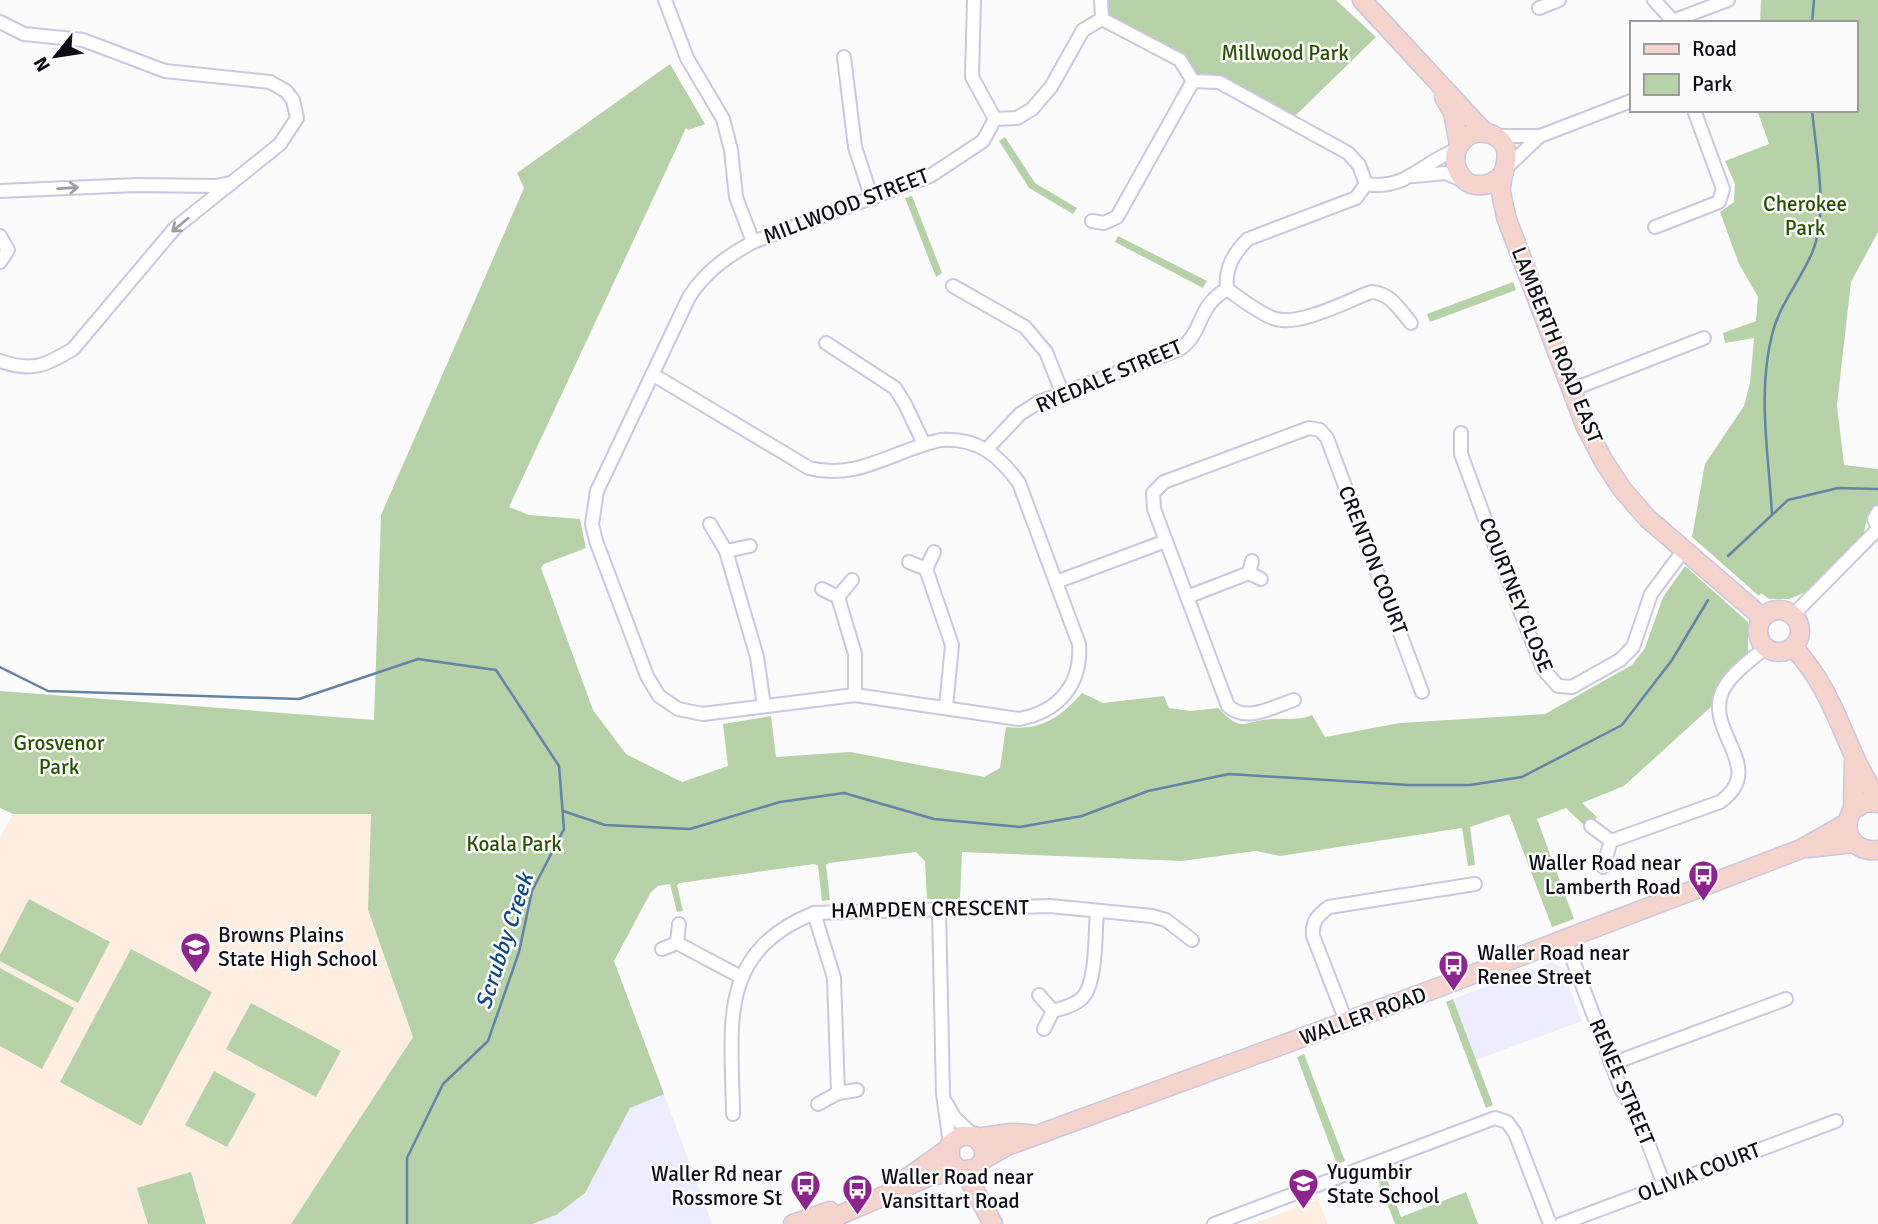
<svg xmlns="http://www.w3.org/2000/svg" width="1878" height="1224" font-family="Signika,sans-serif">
  <rect width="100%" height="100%" fill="#fbfbfb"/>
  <g fill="#eeecff">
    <polygon points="1552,962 1562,968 1582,1021 1476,1060 1453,999"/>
    <polygon points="664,1094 712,1224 532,1224 556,1215 585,1193 630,1108"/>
  </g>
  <g fill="#feeee1">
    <polygon points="13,814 371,814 368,910 413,1037 291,1224 0,1224 0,837"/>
    <polygon points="1318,1199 1328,1224 1253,1224"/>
  </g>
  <g fill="#b7d1a8">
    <polygon points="1107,0 1336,0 1376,37 1293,118 1197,76 1113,18 1109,13"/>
    <polygon points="1761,0 1878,0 1878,232 1851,282 1837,405 1844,465 1878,469 1878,506 1868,513 1864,533 1806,592 1789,599 1769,599 1761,593 1759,596 1692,537 1705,464 1744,406 1750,383 1754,338 1725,343 1723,333 1756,321 1758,297 1739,264 1720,212 1734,202 1735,184 1725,161 1769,144 1757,110 1855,110 1855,23 1760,23"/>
    <path d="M670 64 705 124 688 130 686 128 509 507 529 515 580 519 586 548 544 564 541 568 593 710 626 754 682 782 728 766 723 724 771 716 776 757 850 752 984 777 1000 768 1006 727C1040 731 1060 718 1082 693L1103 703 1164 696 1169 708 1191 711 1218 708C1244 735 1243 720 1273 719 1289 718 1297 721 1312 715L1325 737 1400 723 1545 714 1632 665 1645 648 1663 597 1685 566 1748 622V656L1725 678 1712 706 1624 786 1582 803 1597 817 1587 828 1566 808 1537 819 1574 919 1552 927 1509 814 1470 827 1475 865 1468 866 1462 828 1280 856 1256 851 1182 861 962 852 960 899H927L925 861 916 852 829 863 826 865 830 900 822 901 818 866 814 864 680 883 677 885 683 911 677 912 670 884 658 886 651 892 614 961 664 1094 630 1108 585 1193 556 1215 532 1224H291L413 1037 368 910 371 814H13L0 808V691L374 720 381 515 524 188 517 173Z"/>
    <polygon points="1005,137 1035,183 1077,208 1073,214 1029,188 999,141"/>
    <polygon points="912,196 942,273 936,277 905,198"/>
    <polygon points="1118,236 1207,281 1203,288 1115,242"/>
    <polygon points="1513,282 1516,290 1430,322 1427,314"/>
    <polygon points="29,899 110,942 78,1003 0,961 0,955"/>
    <polygon points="131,949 212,992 141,1126 60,1082"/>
    <polygon points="0,968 74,1008 42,1069 0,1046"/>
    <polygon points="1453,999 1493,1105 1486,1108 1446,1002"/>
    <polygon points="251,1003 341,1051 316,1097 226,1049"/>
    <polygon points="1304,1054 1345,1161 1337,1164 1297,1057"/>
    <polygon points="214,1071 256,1094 227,1147 185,1125"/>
    <polygon points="191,1172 206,1224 148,1224 137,1188"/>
    <polygon points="1385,1174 1401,1217 1466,1192 1478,1224 1395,1224 1377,1177"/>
  </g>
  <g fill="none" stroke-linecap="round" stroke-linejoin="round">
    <g stroke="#6682a4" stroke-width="2.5">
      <polyline points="1812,23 1814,0"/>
      <path d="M1772 515C1769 456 1757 394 1772 335 1779 305 1800 281 1812 253 1829 213 1816 153 1812 110"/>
      <polyline points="1728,556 1788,500 1838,488 1878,489"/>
      <polyline points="0,667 48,691 299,699 418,659 496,670 559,766 564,829 532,891 519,952 488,1041 443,1084 407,1158 407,1224"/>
      <polyline points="563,811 605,825 690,829 780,802 844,793 934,819 1020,827 1082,816 1148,791 1229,774 1409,785 1470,785 1522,777 1622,725 1672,660 1708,600"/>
    </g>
    <defs>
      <g id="street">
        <polyline points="665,0 687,58 723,119 731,150 736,197 753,242"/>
        <polyline points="974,0 972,77 995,119"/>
        <polyline points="1101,0 1102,19"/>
        <polyline points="1654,0 1675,23"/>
        <polyline points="1539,8 1559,0"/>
        <polyline points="1102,19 1180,60 1193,81 1219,82 1348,153 1359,165 1366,184"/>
        <polyline points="1675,20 1728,0"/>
        <path d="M0 22 24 34 83 40 165 71 270 82 286 91 293 100 297 118 280 144 175 228 73 349C45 366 32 372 0 361"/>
        <polyline points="844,57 855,147 872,199"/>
        <polyline points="1494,136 1540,136 1631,101"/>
        <polyline points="1507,167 1540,136"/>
        <polyline points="1414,176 1445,173 1464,181"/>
        <polyline points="0,191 136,185 216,186 230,183"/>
        <polyline points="1092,221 1104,223 1117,217 1193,81"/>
        <polyline points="1655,227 1719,202 1723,189 1694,110"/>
        <polyline points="0,236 8,250 0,262"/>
        <polyline points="953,286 1025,327 1046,352 1062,392"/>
        <path d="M1227 289C1241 299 1257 312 1273 318 1297 328 1347 301 1371 292 1391 293 1399 309 1411 323"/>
        <polyline points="826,343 895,388 905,404 924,444"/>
        <path d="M652 374 809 468C857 481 894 450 941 440 978 438 999 455 1019 483L1079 644C1082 685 1058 712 1019 719L855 695 703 714 678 709 659 696 647 676 596 541 592 524 597 491 689 297C705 272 727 256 753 242L930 176 983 141 995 119 1017 118 1032 109 1051 87 1083 30 1102 19"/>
        <polyline points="1571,390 1704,338"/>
        <polyline points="1461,433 1461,454 1499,557 1543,669 1558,686 1572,687 1620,660 1633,647 1651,594 1683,551"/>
        <path d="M988 448 1020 414 1039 402 1180 349C1205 331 1195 308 1227 289 1225 268 1233 254 1248 239L1356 198 1366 184C1406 191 1422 162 1456 150"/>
        <polyline points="1878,512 1874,519 1878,528"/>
        <polyline points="710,524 726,551 750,546"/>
        <path d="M1166 541 1228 706C1247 723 1272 707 1294 700"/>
        <polyline points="726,551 757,657 764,706"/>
        <polyline points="1252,561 1249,573 1261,579"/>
        <polyline points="909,562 926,569 934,552"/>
        <polyline points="926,569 952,645 946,707"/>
        <polyline points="1056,582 1166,541 1154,509 1153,493 1164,482 1309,428 1320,430 1327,438 1422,692"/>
        <polyline points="822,589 838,597 852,580"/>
        <polyline points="838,597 855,654 855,695"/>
        <polyline points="1187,597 1249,573"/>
        <polyline points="1793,615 1878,529"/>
        <polyline points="1591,826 1611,841 1603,867"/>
        <path d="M1611 841 1720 802C1768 768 1705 733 1722 692 1730 674 1751 660 1765 648"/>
        <polyline points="939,908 943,1094 950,1144"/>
        <polyline points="814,913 834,978 838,1093"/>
        <polyline points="1565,939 1621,1089 1639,1119 1664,1185"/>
        <polyline points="677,943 741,977"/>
        <polyline points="662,949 677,943 679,924"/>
        <polyline points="1039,995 1053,1011 1044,1029"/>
        <path d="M1053 1011C1063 1008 1076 1005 1083 997 1097 982 1095 931 1097 911"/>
        <path d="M1346 1021 1313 936C1312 921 1317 916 1329 907L1475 884"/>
        <polyline points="1611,1064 1786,999"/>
        <polyline points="818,1104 838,1093 857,1090"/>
        <polyline points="947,1104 954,1117 974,1136"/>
        <path d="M733 1114C732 1025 716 953 814 913L1050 906 1152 916 1166 920 1192 940"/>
        <polyline points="1214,1224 1495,1118 1507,1122 1515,1133 1550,1224"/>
        <polyline points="1561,1224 1836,1121"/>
      </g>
      <g id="secondary">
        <polyline points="1362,0 1485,133"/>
        <polyline points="1444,97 1453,112 1459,144"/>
        <path d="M1503 174C1490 188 1467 191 1458 171 1447 149 1470 124 1493 135 1518 148 1501 170 1501 189 1501 198 1505 208 1506 217L1585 425 1603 460 1622 489 1647 518 1762 617"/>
        <circle cx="1779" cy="631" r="21"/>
        <path d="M1793 647C1838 695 1843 748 1878 799"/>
        <path d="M1878 803 1866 802 1853 810C1839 830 1853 853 1878 850"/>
        <polyline points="1853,810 1854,761"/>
        <polyline points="1808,848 1854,843"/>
        <polyline points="976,1138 1011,1133 1030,1134"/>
        <polyline points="984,1159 1007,1146 1445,985 1801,849 1847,823"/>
        <polyline points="965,1172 993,1224"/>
        <polyline points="907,1178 949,1148"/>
        <polyline points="793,1224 830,1211"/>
        <polyline points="819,1224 930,1176 977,1168 984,1159 984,1147 974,1136 961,1136 950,1144 950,1161 959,1170"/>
      </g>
    </defs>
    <use href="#street" stroke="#cac7df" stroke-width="16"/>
    <use href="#secondary" stroke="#cac7df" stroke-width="21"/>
    <use href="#street" stroke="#fff" stroke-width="12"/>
    <use href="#secondary" stroke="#f4d4cc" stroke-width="18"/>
  </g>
  <defs><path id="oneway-shaft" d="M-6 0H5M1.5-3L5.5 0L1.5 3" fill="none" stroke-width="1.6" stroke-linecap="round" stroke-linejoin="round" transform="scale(1.75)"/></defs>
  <g stroke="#9f9ea1">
    <use href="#oneway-shaft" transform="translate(68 188) rotate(-4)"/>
    <use href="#oneway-shaft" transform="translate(180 225) rotate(140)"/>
  </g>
  <defs>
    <symbol id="bus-pin" viewBox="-11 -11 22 30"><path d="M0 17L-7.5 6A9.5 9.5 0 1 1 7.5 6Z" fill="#8d268c" stroke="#fbfbfb"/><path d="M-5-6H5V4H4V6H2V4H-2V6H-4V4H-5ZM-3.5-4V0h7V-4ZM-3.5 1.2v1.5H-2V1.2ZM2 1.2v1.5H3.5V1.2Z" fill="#fff"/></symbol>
    <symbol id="school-pin" viewBox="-11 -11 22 30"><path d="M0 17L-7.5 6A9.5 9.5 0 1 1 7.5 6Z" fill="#8d268c" stroke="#fbfbfb"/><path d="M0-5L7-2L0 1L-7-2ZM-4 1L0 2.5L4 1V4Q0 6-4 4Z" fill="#fff"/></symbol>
  </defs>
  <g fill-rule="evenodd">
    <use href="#bus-pin" x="1686" y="858" width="35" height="47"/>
    <use href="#school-pin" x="178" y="930" width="35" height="47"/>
    <use href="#bus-pin" x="1436" y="948" width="35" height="47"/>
    <use href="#school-pin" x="1286" y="1166" width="35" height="47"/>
    <use href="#bus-pin" x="788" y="1168" width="35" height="47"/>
    <use href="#bus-pin" x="840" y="1172" width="35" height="47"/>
  </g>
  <g text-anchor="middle" stroke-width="5" stroke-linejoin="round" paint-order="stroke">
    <g font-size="21" fill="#2a5102" stroke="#fbfbfb">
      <text x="1285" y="60">Millwood Park</text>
      <text x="1805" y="211">Cherokee<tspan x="1805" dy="24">Park</tspan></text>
      <text x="59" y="750">Grosvenor<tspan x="59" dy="24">Park</tspan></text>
      <text x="514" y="851">Koala Park</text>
    </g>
    <g font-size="21" fill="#0e0c14" stroke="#fbfbfb">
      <text transform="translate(846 206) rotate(-21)" y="7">MILLWOOD STREET</text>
      <text transform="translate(1557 345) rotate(68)" y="7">LAMBERTH ROAD EAST</text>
      <text transform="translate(1109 376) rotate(-23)" y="7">RYEDALE STREET</text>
      <text transform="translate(1373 560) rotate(69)" y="7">CRENTON COURT</text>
      <text transform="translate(1516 595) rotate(68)" y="7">COURTNEY CLOSE</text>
      <text transform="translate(930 909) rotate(-1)" y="7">HAMPDEN CRESCENT</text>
      <text transform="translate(1363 1016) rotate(-20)" y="7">WALLER ROAD</text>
      <text transform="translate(1622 1082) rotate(67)" y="7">RENEE STREET</text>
      <text transform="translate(1699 1172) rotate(-21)" y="7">OLIVIA COURT</text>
    </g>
    <g font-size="21" fill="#0e0c14" stroke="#fbfbfb" text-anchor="start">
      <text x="1681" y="870" text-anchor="end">Waller Road near<tspan x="1681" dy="24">Lamberth Road</tspan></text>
      <text x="218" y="942">Browns Plains<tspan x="218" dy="24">State High School</tspan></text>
      <text x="1477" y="960">Waller Road near<tspan x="1477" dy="24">Renee Street</tspan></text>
      <text x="1327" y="1179">Yugumbir<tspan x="1327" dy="24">State School</tspan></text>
      <text x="782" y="1181" text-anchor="end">Waller Rd near<tspan x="782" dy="24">Rossmore St</tspan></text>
      <text x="881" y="1184">Waller Road near<tspan x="881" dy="24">Vansittart Road</tspan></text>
    </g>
    <g font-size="23" font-style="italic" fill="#104981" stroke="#fbfbfb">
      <text transform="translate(504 941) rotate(-72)" y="8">Scrubby Creek</text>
    </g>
  </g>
  <rect x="1630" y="21" width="228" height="91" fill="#fbfbfb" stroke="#9c9b9f" stroke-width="2"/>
  <rect x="1644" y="44" width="35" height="10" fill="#f4d4cc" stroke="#9c9b9f" stroke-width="2"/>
  <text x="1692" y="56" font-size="21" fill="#0e0c14">Road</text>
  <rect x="1644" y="74" width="35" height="21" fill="#b7d1a8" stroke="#9c9b9f" stroke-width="2"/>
  <text x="1692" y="91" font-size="21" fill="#0e0c14">Park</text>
  <g transform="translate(56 56) rotate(240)" stroke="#fbfbfb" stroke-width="5" paint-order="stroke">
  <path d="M0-5L12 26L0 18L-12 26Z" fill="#0e0c14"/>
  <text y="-10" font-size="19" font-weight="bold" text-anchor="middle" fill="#0e0c14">N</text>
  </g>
</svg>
